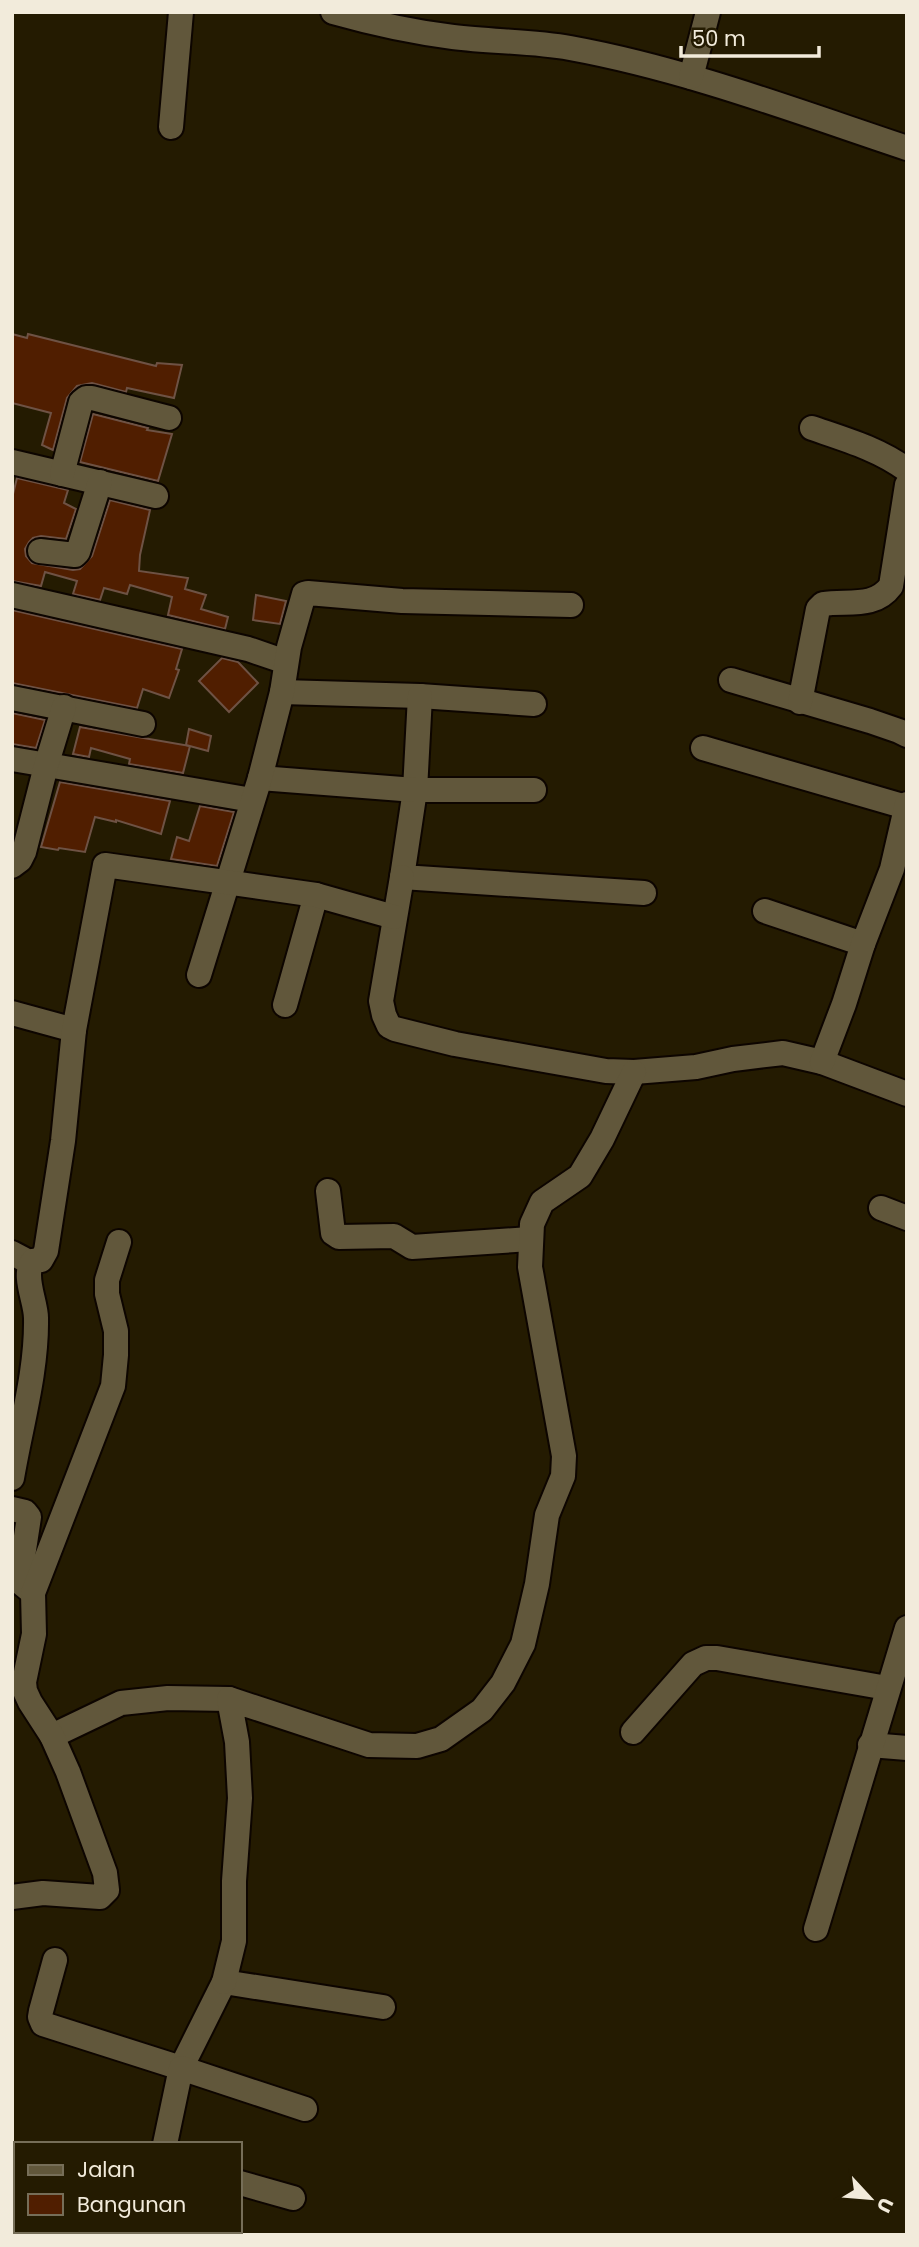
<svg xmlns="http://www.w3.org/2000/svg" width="919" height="2247" font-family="Poppins,sans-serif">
  <rect width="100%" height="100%" fill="#241b01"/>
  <g fill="#501e00" stroke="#6e5244" stroke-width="2">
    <polygon points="12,334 27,338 28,334 156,366 157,363 182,365 174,398 127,388 126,392 92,383 77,386 67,398 53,450 42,445 51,413 12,403"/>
    <polygon points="93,414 148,428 147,430 172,434 158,481 80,462"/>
    <polygon points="17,478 68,490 64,503 76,509 66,539 41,536 33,538 29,542 25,549 26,556 32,563 73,570 80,569 92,556 110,500 150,510 140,555 139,571 188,578 185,589 206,595 201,609 228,617 225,629 168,615 172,597 130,585 127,594 104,588 100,600 73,594 77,581 45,572 41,586 12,581 12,498"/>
    <polygon points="256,595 286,601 280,624 253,620"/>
    <polygon points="12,610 182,649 176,669 179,670 169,698 143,689 137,708 12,683"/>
    <polygon points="222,658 238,662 258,683 229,712 199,681"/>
    <polygon points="12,713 45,720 36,748 12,744"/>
    <polygon points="80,727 190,746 183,773 129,764 130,759 91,748 89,757 73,754"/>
    <polygon points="189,729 211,736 208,751 186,745"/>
    <polygon points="60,782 170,801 161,834 116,820 116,822 95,817 85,852 59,848 58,850 41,847"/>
    <polygon points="200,806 234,812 217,866 171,859 177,837 189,841"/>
  </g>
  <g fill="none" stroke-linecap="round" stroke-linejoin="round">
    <defs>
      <g id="minor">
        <path d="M333 12C372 23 413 32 453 37 492 42 532 41 570 48 685 69 796 111 907 148"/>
        <polyline points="691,77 708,12"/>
        <polyline points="171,127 181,12"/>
        <path d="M812 428C844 439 879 449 907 470"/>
        <polyline points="12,462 156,496"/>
        <polyline points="62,474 81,402 86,398 92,398 169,418"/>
        <polyline points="40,551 75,555 78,552 100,482"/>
        <polyline points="12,595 248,649 286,662"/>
        <polyline points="731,680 870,721 899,731 907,735"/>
        <polyline points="282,692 420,696 534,704"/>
        <polyline points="420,696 415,790 402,877 644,893"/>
        <polyline points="12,698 143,724"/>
        <path d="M800 702 818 609 823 604C847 600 874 609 891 586L907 485"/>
        <polyline points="703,748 906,807"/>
        <polyline points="12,759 252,800"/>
        <polyline points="260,778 415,790 534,790"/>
        <polyline points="12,866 20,860 24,852 46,766 64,707"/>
        <polyline points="402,877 381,1001 384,1015 389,1026 395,1029 455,1044 606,1071 634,1072 696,1067 733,1059 783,1053 822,1062 907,1094"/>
        <polyline points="765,911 863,944"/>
        <polyline points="199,975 260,778 282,692 289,647 304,594 308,593 402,601 571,605"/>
        <polyline points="285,1005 316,895"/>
        <polyline points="12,1013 74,1030"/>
        <polyline points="822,1062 844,1004 863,944 892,869 907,804"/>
        <polyline points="328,1191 333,1233 339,1237 394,1236 412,1247 530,1239"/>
        <polyline points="881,1208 907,1218"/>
        <polyline points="12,1253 31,1263"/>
        <path d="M12 1478C21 1425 37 1371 36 1318 36 1301 22 1275 33 1261L41 1260 46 1251 63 1141 74 1030 105 865 316 895 394 917"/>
        <polyline points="12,1509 25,1512 29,1517 20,1576 22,1584 33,1593"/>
        <polyline points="633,1732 693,1664 706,1658 717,1658 887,1688"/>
        <polyline points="52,1736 121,1703 168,1698 229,1699"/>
        <polyline points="870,1745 907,1748"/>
        <polyline points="12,1897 43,1893 100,1897 107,1890 105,1873 68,1772 52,1736 30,1702 25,1691 24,1682 34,1634 33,1593 113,1386 116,1355 116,1331 107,1294 107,1280 119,1242"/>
        <polyline points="816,1929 907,1628"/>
        <polyline points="55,1960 41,2011 40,2017 43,2024 181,2068 224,1982 383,2007"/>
        <polyline points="224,1982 234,1941 234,1881 240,1798 237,1742 229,1699 369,1745 417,1746 441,1739 482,1710 503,1683 523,1644 537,1584 547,1515 563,1476 564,1456 530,1267 532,1224 542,1202 580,1176 602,1139 634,1072"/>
        <polyline points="165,2144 181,2068 305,2109"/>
        <polyline points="240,2183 293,2198"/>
      </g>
    </defs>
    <use href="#minor" stroke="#0d0500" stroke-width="28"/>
    <use href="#minor" stroke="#61573b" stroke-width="24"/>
  </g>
  <rect width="919" height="2247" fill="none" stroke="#f2ebdb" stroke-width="28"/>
  <rect x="14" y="2142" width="228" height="91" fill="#241b01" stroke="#766e58" stroke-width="2"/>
  <rect x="28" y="2165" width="35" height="10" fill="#61573b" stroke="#766e58" stroke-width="2"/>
  <text x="77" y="2177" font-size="21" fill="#f2ebdb">Jalan</text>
  <rect x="28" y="2194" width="35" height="21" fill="#501e00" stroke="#766e58" stroke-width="2"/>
  <text x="77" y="2212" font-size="21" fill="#f2ebdb">Bangunan</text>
  <g transform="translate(870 2198) rotate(116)" stroke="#241b01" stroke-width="5" paint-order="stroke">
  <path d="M0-5L12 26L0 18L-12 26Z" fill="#f2ebdb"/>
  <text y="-10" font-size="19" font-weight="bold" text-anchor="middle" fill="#f2ebdb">U</text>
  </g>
  <path d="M681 46v10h138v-10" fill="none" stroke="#f2ebdb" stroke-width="3.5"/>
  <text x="692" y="46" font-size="21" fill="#f2ebdb" stroke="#241b01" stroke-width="5" paint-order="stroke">50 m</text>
</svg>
